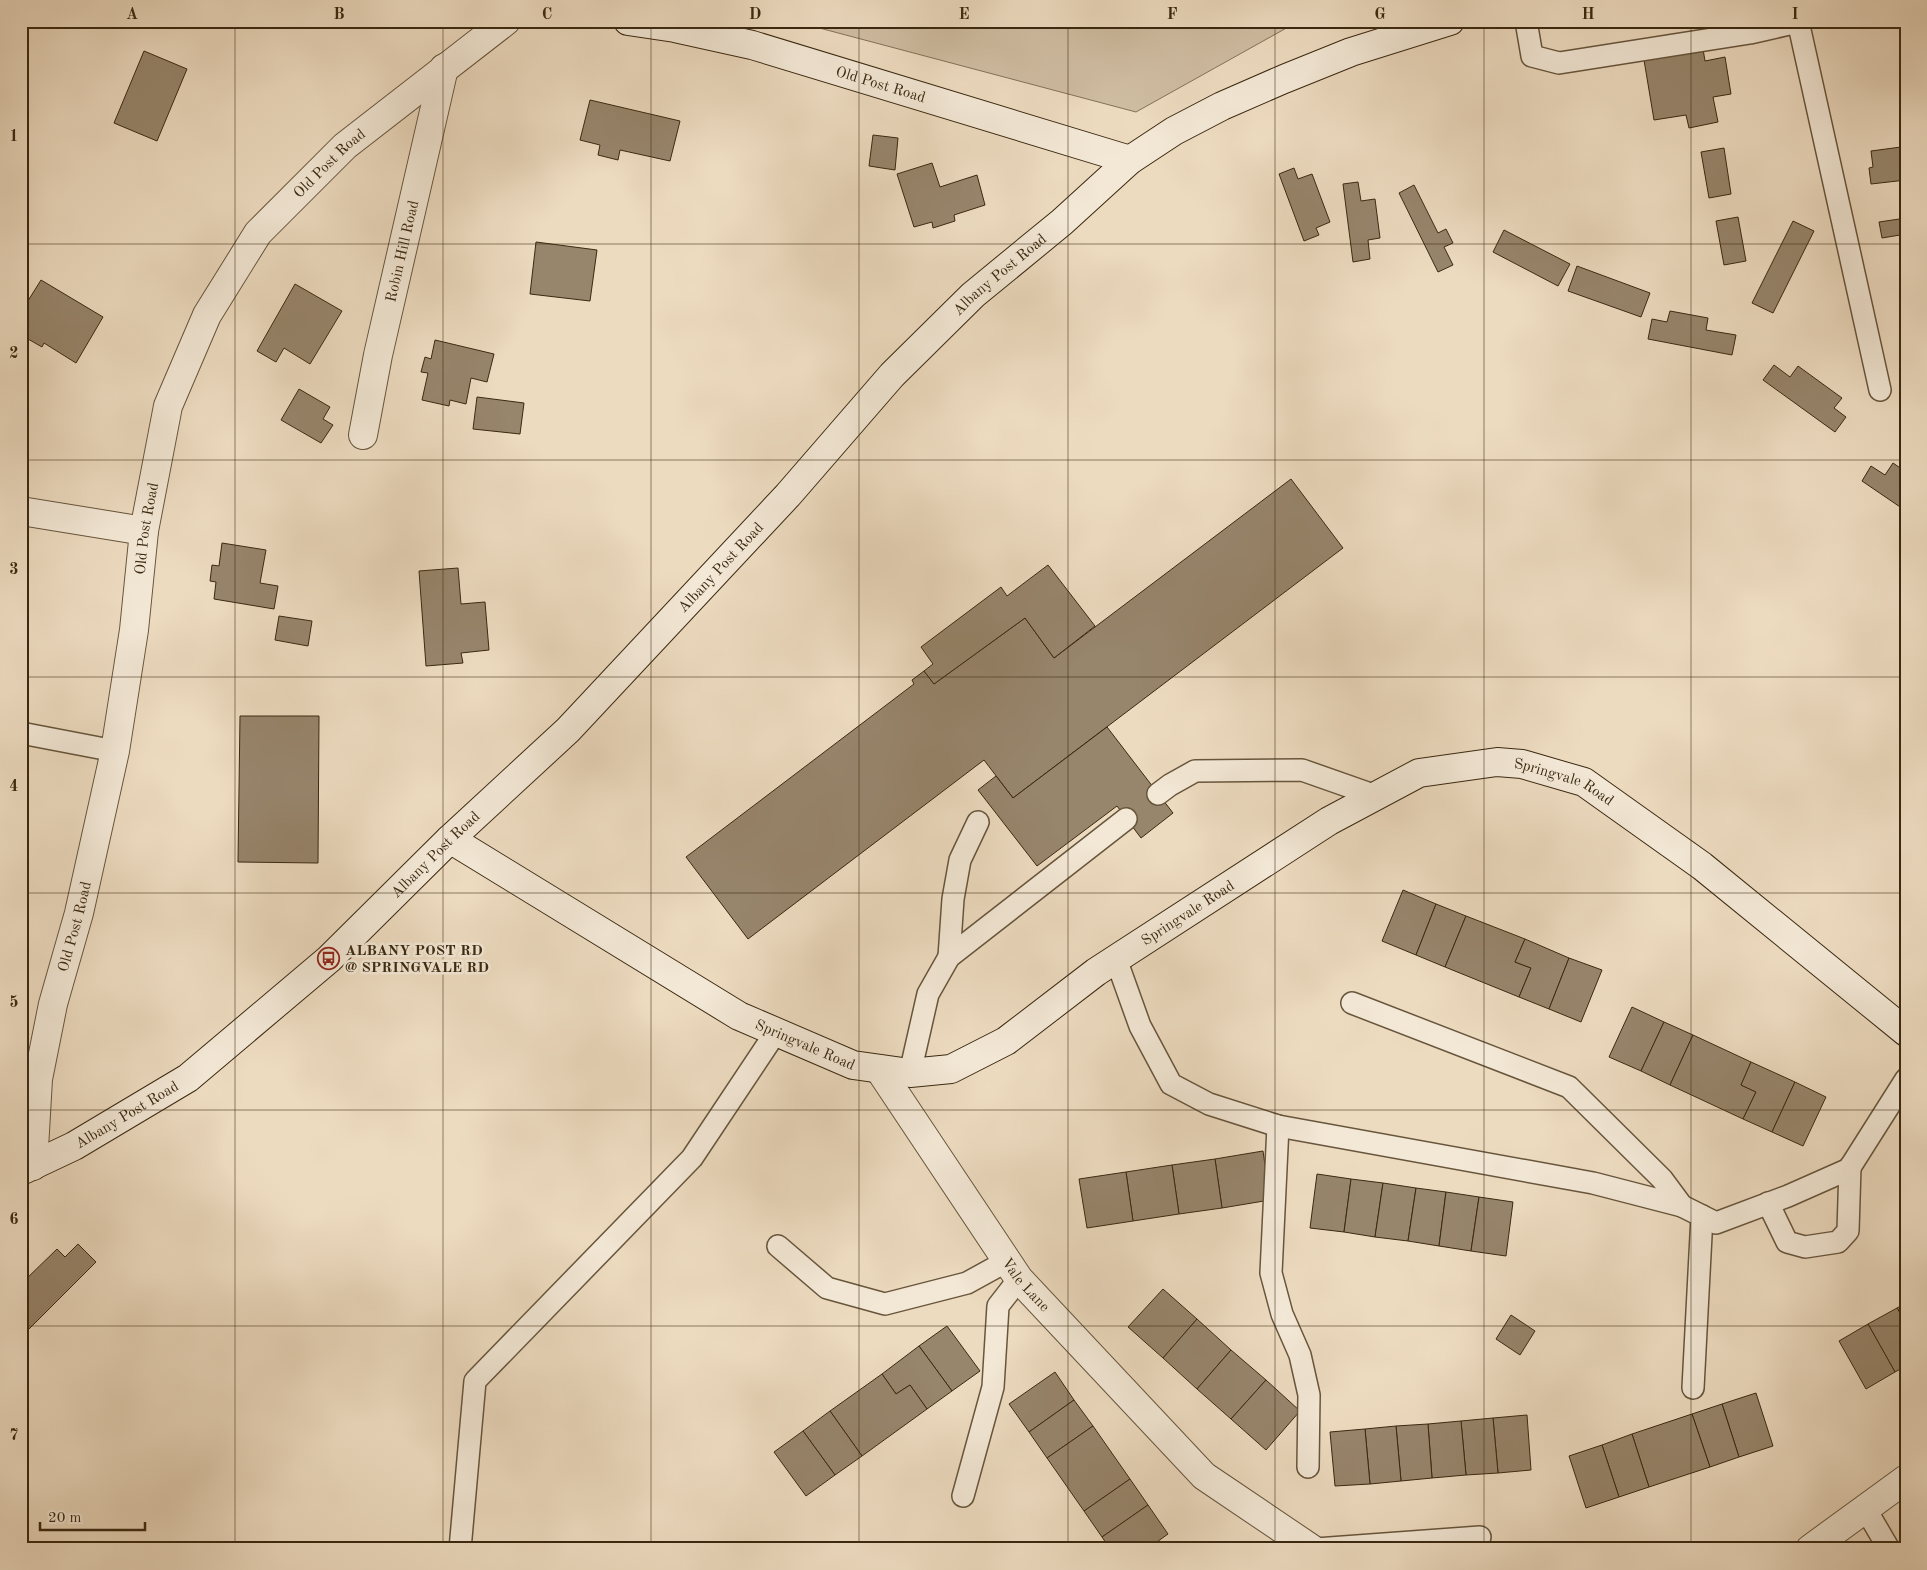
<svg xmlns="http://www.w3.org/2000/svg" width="1927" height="1570" font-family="'Old Standard TT',serif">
  <rect width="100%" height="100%" fill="#eddbc0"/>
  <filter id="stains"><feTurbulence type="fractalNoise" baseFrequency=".004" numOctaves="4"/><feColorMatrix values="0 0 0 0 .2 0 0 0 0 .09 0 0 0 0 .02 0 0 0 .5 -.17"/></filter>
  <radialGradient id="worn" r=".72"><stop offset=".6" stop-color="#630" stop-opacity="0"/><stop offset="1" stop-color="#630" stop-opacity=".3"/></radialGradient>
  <polygon fill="#cfbda2" stroke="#847259" points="793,21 1299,21 1136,112"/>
  <g fill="#97856c" stroke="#3a2810">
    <polygon points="1702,43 1705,61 1725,57 1731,94 1713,97 1718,122 1689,128 1686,115 1654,120 1643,54"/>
    <polygon points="144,51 187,69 157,141 114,123"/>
    <polygon points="590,100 680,121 670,161 620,150 618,160 598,155 600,145 580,140"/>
    <polygon points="873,135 898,138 895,170 869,166"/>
    <polygon points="1901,147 1903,166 1906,166 1906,180 1871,184 1869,168 1873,167 1871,151"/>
    <polygon points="1724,148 1731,194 1709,198 1701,152"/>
    <polygon points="932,163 940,187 977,175 985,205 954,215 955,221 933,228 932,222 914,227 897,174"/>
    <polygon points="1294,168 1298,179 1312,174 1330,222 1316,228 1319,235 1304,241 1279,174"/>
    <polygon points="1358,182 1361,201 1375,199 1380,238 1368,240 1370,259 1353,262 1343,184"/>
    <polygon points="1414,185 1438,233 1446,229 1453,243 1444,247 1453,265 1438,272 1399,193"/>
    <polygon points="1738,217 1746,261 1724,265 1716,221"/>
    <polygon points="1906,218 1906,234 1882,238 1879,222"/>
    <polygon points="1793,221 1814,231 1773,313 1752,303"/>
    <polygon points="1504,230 1570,264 1558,286 1493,252"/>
    <polygon points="536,242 597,250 590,301 530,294"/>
    <polygon points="1577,266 1650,293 1641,317 1568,291"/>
    <polygon points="41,280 103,317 76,363 44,343 42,347 21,335 21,312"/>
    <polygon points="295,284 342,311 310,364 284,348 276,362 257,351"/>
    <polygon points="1900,304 1906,304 1906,330 1905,330"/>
    <polygon points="1670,311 1708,318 1706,330 1736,335 1732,355 1648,339 1652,319 1667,322"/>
    <polygon points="435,340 494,354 487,382 471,378 466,404 450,400 449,406 422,400 428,373 421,372 425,357 431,359"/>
    <polygon points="1774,365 1790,377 1798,366 1842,398 1834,408 1846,417 1835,432 1763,380"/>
    <polygon points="299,389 330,407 323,419 333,425 321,443 281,420"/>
    <polygon points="477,397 524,403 520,434 473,429"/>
    <polygon points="1893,463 1906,472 1906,511 1862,481 1871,466 1885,475"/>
    <polygon points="1291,479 1343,548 1013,798 984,760 748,939 686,857 914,684 912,680 924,671 934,684 1025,618 1054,658"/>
    <polygon points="222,543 266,550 260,583 278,586 274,609 214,599 216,582 210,581 212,565 219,566"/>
    <polygon points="1048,565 1095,626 1054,658 1025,618 934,684 924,671 933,664 921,647 1001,587 1007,596"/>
    <polygon points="458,568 461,604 485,602 489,650 461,653 463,663 426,666 419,571"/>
    <polygon points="279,616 312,621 308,646 275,640"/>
    <polygon points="240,716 319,716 318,863 238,862"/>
    <polygon points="1107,727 1173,813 1141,838 1117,806 1037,866 978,790 996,776 1013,798"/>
    <polygon points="1403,890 1436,904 1416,955 1382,941"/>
    <polygon points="1436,904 1466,916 1445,967 1416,955"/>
    <polygon points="1466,916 1525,939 1515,962 1531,968 1519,997 1445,967"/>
    <polygon points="1525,939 1569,958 1549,1009 1519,997 1531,968 1515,962"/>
    <polygon points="1569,958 1602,970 1581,1022 1549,1009"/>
    <polygon points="1632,1007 1664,1022 1641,1071 1609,1057"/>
    <polygon points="1664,1022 1693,1035 1670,1085 1641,1071"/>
    <polygon points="1693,1035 1751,1062 1741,1085 1756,1092 1743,1119 1670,1085"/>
    <polygon points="1751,1062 1795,1082 1772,1132 1743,1119 1756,1092 1741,1085"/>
    <polygon points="1795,1082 1826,1097 1803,1146 1772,1132"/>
    <polygon points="1263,1151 1270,1200 1222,1208 1215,1159"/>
    <polygon points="1215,1159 1222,1208 1179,1214 1172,1165"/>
    <polygon points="1172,1165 1179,1214 1133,1221 1126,1172"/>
    <polygon points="1126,1172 1133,1221 1087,1228 1079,1179"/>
    <polygon points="1317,1174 1351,1179 1344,1232 1310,1228"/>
    <polygon points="1351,1179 1383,1183 1375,1237 1344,1232"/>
    <polygon points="1383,1183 1416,1188 1408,1241 1375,1237"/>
    <polygon points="1416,1188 1446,1192 1439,1246 1408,1241"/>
    <polygon points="1446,1192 1479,1197 1471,1251 1439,1246"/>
    <polygon points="1479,1197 1513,1202 1506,1256 1471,1251"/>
    <polygon points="78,1244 96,1262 26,1332 21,1327 21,1284 57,1249 65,1257"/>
    <polygon points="1163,1289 1197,1319 1163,1358 1128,1327"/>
    <polygon points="1906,1303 1906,1323 1897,1308"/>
    <polygon points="1897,1308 1906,1323 1906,1366 1895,1372 1868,1324"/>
    <polygon points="1511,1315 1535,1331 1520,1355 1496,1339"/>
    <polygon points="1197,1319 1231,1350 1197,1389 1163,1358"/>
    <polygon points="1868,1324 1895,1372 1866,1389 1839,1341"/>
    <polygon points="947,1326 980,1371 952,1391 919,1346"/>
    <polygon points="919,1346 952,1391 927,1409 910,1385 896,1394 882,1374"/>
    <polygon points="1231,1350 1266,1380 1231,1419 1197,1389"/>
    <polygon points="1055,1372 1074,1400 1029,1432 1009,1404"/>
    <polygon points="882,1374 896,1394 910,1385 927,1409 862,1456 830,1411"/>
    <polygon points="1266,1380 1300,1411 1266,1450 1231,1419"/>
    <polygon points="1756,1393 1773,1446 1739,1457 1722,1404"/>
    <polygon points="1074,1400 1093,1426 1047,1458 1029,1432"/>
    <polygon points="1722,1404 1739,1457 1710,1467 1692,1414"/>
    <polygon points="830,1411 862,1456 835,1475 803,1431"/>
    <polygon points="1692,1414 1710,1467 1649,1487 1632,1434"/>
    <polygon points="1527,1415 1531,1470 1498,1473 1493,1418"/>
    <polygon points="1493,1418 1498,1473 1466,1475 1461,1421"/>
    <polygon points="1461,1421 1466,1475 1432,1478 1428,1424"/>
    <polygon points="1428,1424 1432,1478 1401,1481 1396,1426"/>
    <polygon points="1093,1426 1130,1479 1084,1511 1047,1458"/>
    <polygon points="1396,1426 1401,1481 1370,1484 1365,1429"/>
    <polygon points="1365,1429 1370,1484 1335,1486 1330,1432"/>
    <polygon points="803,1431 835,1475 806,1496 774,1452"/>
    <polygon points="1632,1434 1649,1487 1619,1497 1602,1445"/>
    <polygon points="1602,1445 1619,1497 1586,1508 1569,1456"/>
    <polygon points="1130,1479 1148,1505 1102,1537 1084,1511"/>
    <polygon points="1148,1505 1168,1534 1147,1549 1110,1549 1102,1537"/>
  </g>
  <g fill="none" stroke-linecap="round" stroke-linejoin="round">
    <defs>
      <g id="lane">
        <polyline points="1526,21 1532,56 1559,63 1750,33 1798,22"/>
        <polyline points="1798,21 1880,390"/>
        <polyline points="21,733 115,751"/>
        <polyline points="1158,794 1170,785 1195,771 1302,770 1376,796"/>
        <polyline points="949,957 953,899 960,860 978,822"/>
        <polyline points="1116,959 1140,1026 1171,1084 1209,1104 1278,1126 1593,1183 1682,1206"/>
        <polyline points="1352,1003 1569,1087 1662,1179 1682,1206 1716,1223 1788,1196 1849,1169 1906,1079"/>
        <polyline points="910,1073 928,994 949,957 1126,819"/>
        <polyline points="1278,1126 1271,1273 1282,1314 1300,1355 1309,1395 1308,1467"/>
        <polyline points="1768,1203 1787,1242 1805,1247 1838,1242 1848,1231 1850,1167"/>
        <polyline points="778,1246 827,1288 885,1304 967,1283 1007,1261"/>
        <polyline points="1693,1388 1702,1216"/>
        <polyline points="963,1496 993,1387 998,1306 1019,1279"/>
        <polyline points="1865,1508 1889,1549"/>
        <polyline points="460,1549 475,1381 692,1158 776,1032"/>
        <polyline points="1316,1549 1480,1537"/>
      </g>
      <g id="street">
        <path id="s1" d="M363 435 378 355 444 68"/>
        <polyline points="21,511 144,531"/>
        <path id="s2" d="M879 1069 1019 1279 1204 1476 1312 1549"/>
        <path id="s3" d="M33 1166 38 1079 53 1004 79 913 115 751 134 630 144 531 168 406 207 315 258 233 345 146 506 21"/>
        <polyline points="1810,1549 1906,1479"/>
      </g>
      <g id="secondary">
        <path id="s4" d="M628 21 675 28 752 45 1130 160"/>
        <path id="s5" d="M450 839 739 1016 853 1065 910 1073 951 1069 1006 1041 1096 972 1116 959 1329 821 1419 773 1497 762 1522 764 1584 782 1702 866 1906 1032"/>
        <path id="s6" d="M21 1171 74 1146 188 1078 329 959 450 839 568 730 788 495 892 375 973 295 1062 222 1130 160 1174 131 1222 106 1284 79 1351 52 1450 21"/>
      </g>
    </defs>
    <use href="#lane" stroke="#67553c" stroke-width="24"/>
    <use href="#street" stroke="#67553c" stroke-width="30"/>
    <use href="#secondary" stroke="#3a2810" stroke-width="30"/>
    <use href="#lane" stroke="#f3e8d6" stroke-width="21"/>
    <use href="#street" stroke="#f3e8d6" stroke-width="28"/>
    <use href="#secondary" stroke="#f3e8d6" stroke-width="28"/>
  </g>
  <path fill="none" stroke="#3a2810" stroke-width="1" stroke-opacity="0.55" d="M235 21V1549M443 21V1549M651 21V1549M859 21V1549M1068 21V1549M1275 21V1549M1484 21V1549M1691 21V1549M21 244H1906M21 460H1906M21 677H1906M21 893H1906M21 1110H1906M21 1326H1906"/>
  <defs>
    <symbol id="bus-ring" viewBox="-11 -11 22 22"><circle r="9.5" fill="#f3e8d6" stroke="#8f2418" stroke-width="1.5"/><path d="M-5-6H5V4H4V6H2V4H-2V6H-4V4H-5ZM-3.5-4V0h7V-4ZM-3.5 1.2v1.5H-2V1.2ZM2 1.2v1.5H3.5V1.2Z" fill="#8f2418"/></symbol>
  </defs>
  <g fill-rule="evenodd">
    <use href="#bus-ring" x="316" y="946" width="25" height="25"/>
  </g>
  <g text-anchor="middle" stroke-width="5" stroke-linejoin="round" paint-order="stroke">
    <g font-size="15" fill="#3a2810" stroke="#f3e8d6">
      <text dy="5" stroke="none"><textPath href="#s4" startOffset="261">Old Post Road</textPath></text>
      <text dy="5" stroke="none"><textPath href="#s3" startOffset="1069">Old Post Road</textPath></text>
      <text dy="5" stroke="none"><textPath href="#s1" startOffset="188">Robin Hill Road</textPath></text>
      <text dy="5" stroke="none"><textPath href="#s6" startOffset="1335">Albany Post Road</textPath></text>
      <text dy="5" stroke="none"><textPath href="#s3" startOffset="649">Old Post Road</textPath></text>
      <text dy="5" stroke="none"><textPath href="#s6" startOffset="930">Albany Post Road</textPath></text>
      <text dy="5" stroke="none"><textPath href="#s5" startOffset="1266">Springvale Road</textPath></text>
      <text dy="5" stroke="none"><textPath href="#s6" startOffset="525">Albany Post Road</textPath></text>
      <text dy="5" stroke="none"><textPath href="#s5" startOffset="846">Springvale Road</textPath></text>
      <text dy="5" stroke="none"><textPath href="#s3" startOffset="244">Old Post Road</textPath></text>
      <text dy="5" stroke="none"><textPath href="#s5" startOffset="411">Springvale Road</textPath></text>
      <text dy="5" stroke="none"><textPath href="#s6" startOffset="120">Albany Post Road</textPath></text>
      <text dy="5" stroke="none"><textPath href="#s2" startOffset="261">Vale Lane</textPath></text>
    </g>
    <g font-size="15" font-weight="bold" fill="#3a2810" stroke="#f3e8d6" text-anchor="start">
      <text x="345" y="955">ALBANY POST RD<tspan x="345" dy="17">@ SPRINGVALE RD</tspan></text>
    </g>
  </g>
  <rect width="1927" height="1570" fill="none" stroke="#eddbc0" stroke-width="55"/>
  <path d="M40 1522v8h105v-8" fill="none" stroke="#3a2810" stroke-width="2.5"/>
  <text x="48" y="1522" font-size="15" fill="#3a2810" stroke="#f3e8d6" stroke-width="4" paint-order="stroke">20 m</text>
  <rect x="28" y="28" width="1872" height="1514" fill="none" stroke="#3a2810" stroke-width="2"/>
  <g font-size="16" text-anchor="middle" font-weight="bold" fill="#3a2810">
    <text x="132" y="19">A</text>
    <text x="339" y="19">B</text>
    <text x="547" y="19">C</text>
    <text x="755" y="19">D</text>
    <text x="964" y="19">E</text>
    <text x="1172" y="19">F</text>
    <text x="1380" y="19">G</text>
    <text x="1588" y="19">H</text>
    <text x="1795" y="19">I</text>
    <text x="14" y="141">1</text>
    <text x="14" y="358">2</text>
    <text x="14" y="574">3</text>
    <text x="14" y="791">4</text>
    <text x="14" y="1007">5</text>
    <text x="14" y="1224">6</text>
    <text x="14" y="1440">7</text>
  </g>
  <rect width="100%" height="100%" filter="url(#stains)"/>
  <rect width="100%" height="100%" fill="url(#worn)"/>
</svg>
